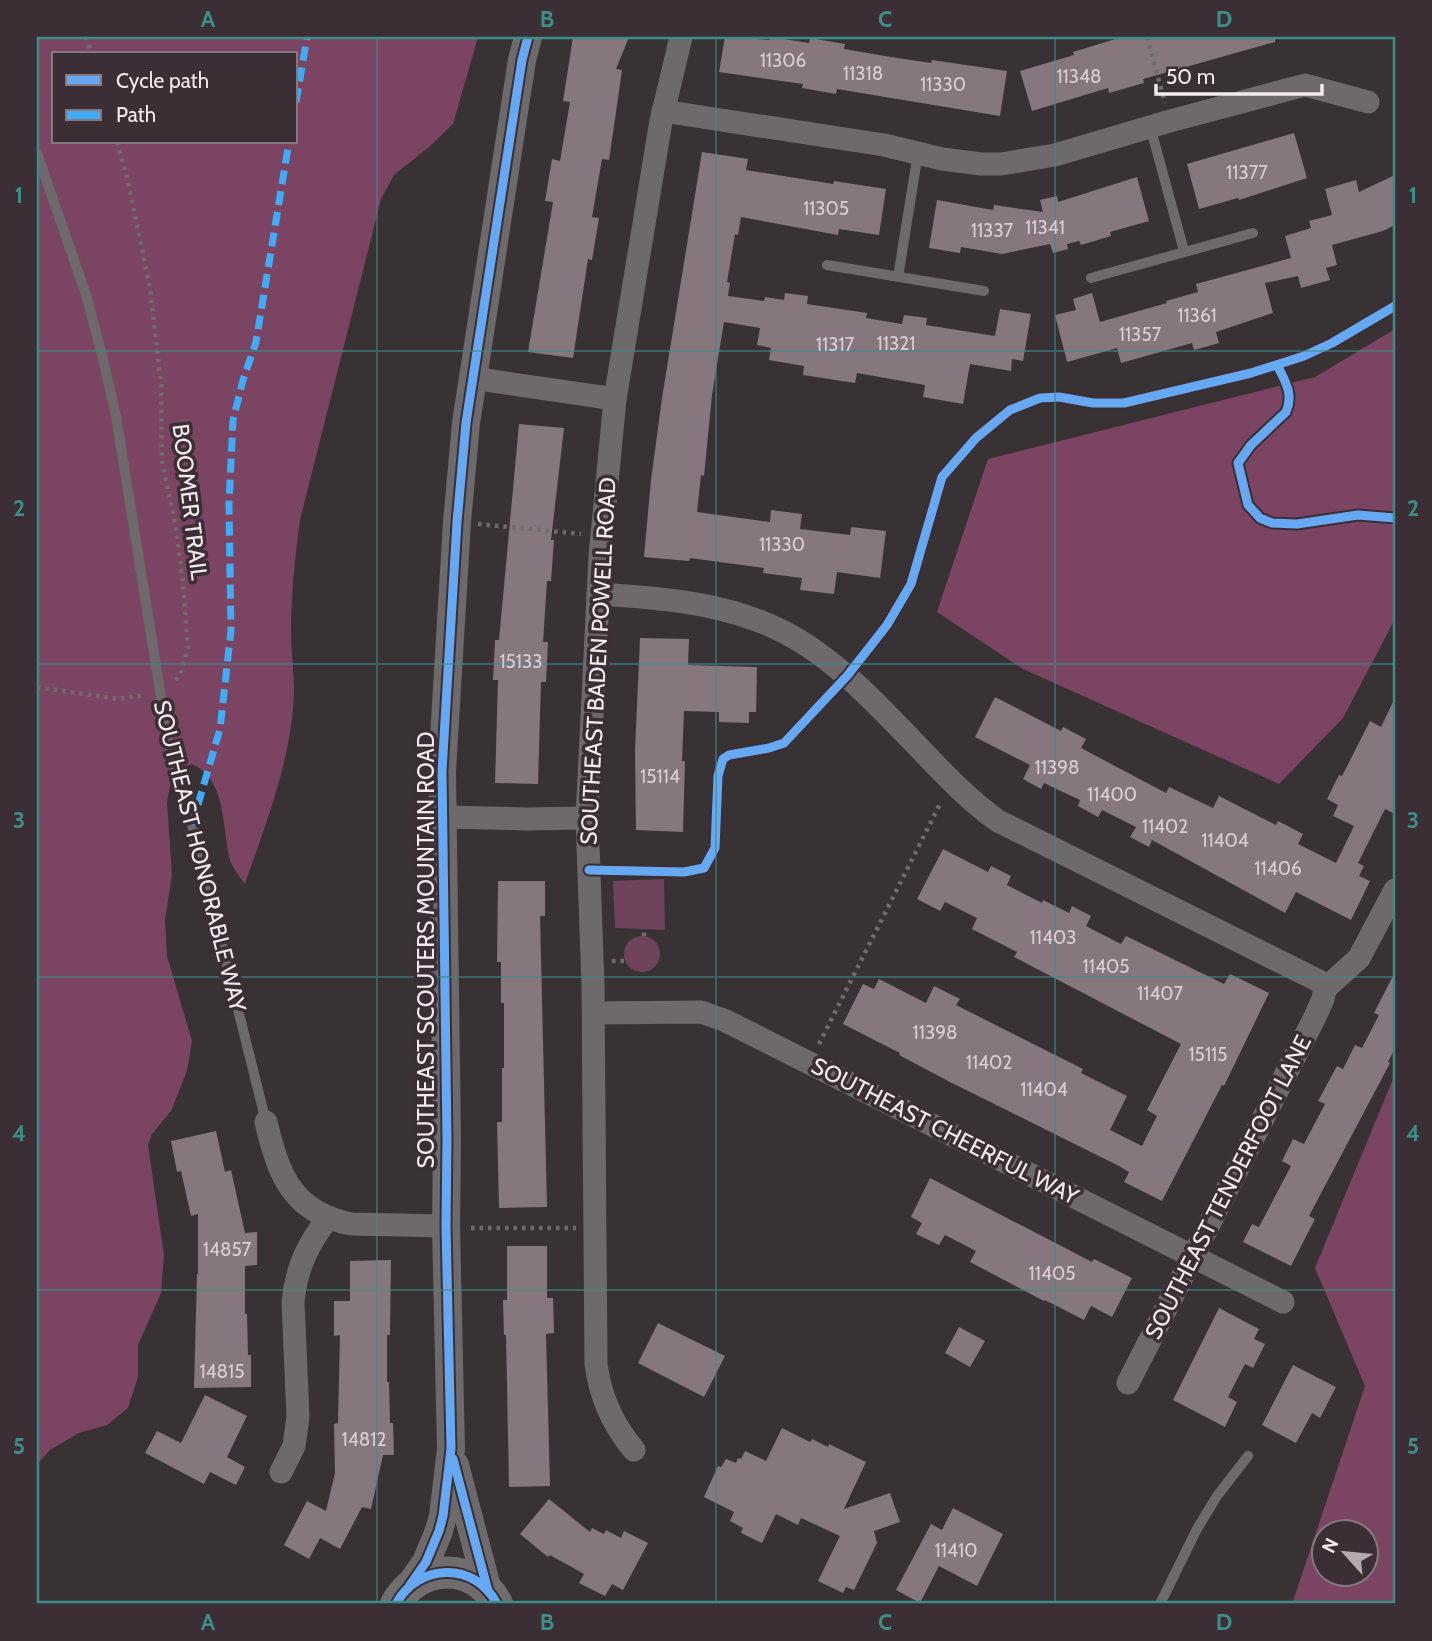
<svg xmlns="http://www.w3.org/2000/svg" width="1432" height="1641" font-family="Cabin,sans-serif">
  <rect width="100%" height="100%" fill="#383235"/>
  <g fill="#6e435b">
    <polygon points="664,879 665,930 615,928 613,881"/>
    <circle cx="642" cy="954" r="18"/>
  </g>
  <g fill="#7a4462" fill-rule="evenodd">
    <path d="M37 37H478L453 124 429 147 394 175 381 199 300 520C295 557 291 595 291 633 291 652 294 672 294 692 292 758 266 823 245 884 240 877 233 869 230 860 222 829 227 779 192 764L183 768 170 786 167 803 172 875 165 920 167 956 192 1041 187 1071 171 1111 152 1134 148 1145 164 1255 161 1293 138 1345V1377L128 1408 107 1425 79 1433 50 1450 37 1464ZM54 54H296V142H54Z"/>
    <polygon points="1395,329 1395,619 1343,718 1279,784 1023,669 937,612 988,459 1315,377"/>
    <path d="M1395 1074V1604H1292L1365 1386 1315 1268ZM1324 1532H1366V1574H1324Z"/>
  </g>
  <g fill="#86767e">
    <polygon points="573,37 629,37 616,69 622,70 615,119 609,160 602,159 592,217 599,218 592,260 588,259 573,358 528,352 553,202 545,201 552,159 560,161 570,102 563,101"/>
    <polygon points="725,37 770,40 771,37 809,43 810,38 845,44 844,49 891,57 931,63 932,60 1007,71 1000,116 837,89 836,94 802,88 803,84 719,72"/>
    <polygon points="1122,37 1275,37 1275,42 1143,79 1144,83 1109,93 1108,88 1032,111 1020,71 1074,55 1073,52"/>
    <polygon points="1294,133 1307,178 1239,200 1238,198 1199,209 1187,164"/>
    <polygon points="702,152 748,159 746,170 833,184 834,181 886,189 879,235 839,229 838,235 741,217 738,235 735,234 727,282 730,283 728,296 764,301 765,297 784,300 785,293 808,296 807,304 867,313 866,318 902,324 904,315 927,318 926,325 995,336 1000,309 1031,314 1023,361 1012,359 1011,371 970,364 963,404 923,397 925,385 857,373 855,383 803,375 804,366 769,360 771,348 757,345 760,328 724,322 712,395 704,476 701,475 697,512 770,522 771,510 802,514 800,529 850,535 851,527 886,531 880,578 837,572 834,594 800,590 802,578 763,573 764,568 690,558 689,561 644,557 651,480 662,398"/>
    <polygon points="1395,175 1395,225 1383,231 1332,245 1337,265 1326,268 1330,280 1301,288 1298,276 1265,283 1273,313 1216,332 1219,343 1194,350 1192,343 1121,363 1117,348 1067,362 1055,315 1076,310 1073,299 1092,293 1100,322 1167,303 1166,301 1198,292 1196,284 1291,258 1285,236 1311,228 1309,221 1332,215 1325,189 1356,180 1359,192"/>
    <polygon points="1137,177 1149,221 1110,232 1111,236 1081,245 1079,241 1067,244 1068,249 1053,253 1050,244 1002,254 961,247 960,253 929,248 937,200 993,210 994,205 1043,212 1040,200 1057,196 1058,202"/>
    <polygon points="519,424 564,428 551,540 554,540 551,581 547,581 543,642 548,642 546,682 541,682 538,784 495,783 498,680 493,680 495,640 499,640"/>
    <polygon points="640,638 689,639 688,665 757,667 756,712 749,712 749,723 719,722 719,712 684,711 682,761 685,761 683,832 636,830 635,750"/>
    <polygon points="995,697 1061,731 1063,727 1086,739 1081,748 1166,793 1169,787 1213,808 1219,796 1276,825 1278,821 1303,834 1298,844 1336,863 1354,826 1333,816 1338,805 1327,799 1339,775 1342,776 1370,721 1381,727 1395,698 1395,814 1385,809 1358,863 1364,866 1359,876 1370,881 1351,920 1296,892 1285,913 1152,840 1149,847 1130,837 1136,827 1102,810 1098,817 1078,806 1080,800 1044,783 1041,789 1023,779 1030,765 975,737"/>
    <polygon points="943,849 988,872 991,866 1011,876 1007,885 1042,903 1043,900 1069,913 1072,906 1091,916 1086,926 1121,944 1126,936 1224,984 1230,974 1269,993 1224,1086 1222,1085 1162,1201 1124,1182 1129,1172 1119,1166 950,1082 899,1055 900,1053 843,1024 863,984 874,989 879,979 926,1003 934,986 960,999 956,1005 1083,1069 1081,1073 1127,1096 1110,1130 1142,1146 1157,1116 1147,1110 1181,1044 1014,957 1017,952 972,929 977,918 945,902 940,911 917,899"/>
    <polygon points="498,881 545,881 545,916 540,916 547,1207 499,1208 497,1122 502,1122 502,1068 504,1068 504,1003 501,1003 501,962 497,962"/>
    <polygon points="1395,972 1395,1048 1388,1062 1390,1063 1309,1216 1315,1219 1291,1266 1243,1242 1252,1224 1259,1227 1291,1166 1282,1161 1293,1139 1304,1144 1325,1104 1318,1101 1337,1066 1343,1069 1355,1045 1362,1048 1379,1015 1374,1013"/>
    <polygon points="216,1131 225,1172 231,1170 245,1233 257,1232 257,1265 245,1266 245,1314 247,1314 248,1355 251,1355 251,1387 194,1388 197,1274 198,1274 198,1214 191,1216 181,1171 177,1172 171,1141"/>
    <polygon points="930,1178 1092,1262 1094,1259 1132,1278 1112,1317 1091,1306 1084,1320 1045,1300 1044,1301 970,1262 976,1251 945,1235 939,1245 916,1234 922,1223 911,1217"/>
    <polygon points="507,1246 547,1246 547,1298 553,1298 554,1333 546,1334 550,1486 509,1487 506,1335 504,1335 503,1300 507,1300"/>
    <polygon points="391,1260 390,1335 387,1335 387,1382 389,1382 390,1423 393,1423 394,1455 383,1455 371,1509 362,1507 340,1549 320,1538 309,1559 284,1545 307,1501 326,1511 335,1473 334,1424 338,1423 340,1335 334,1336 334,1301 350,1301 350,1261"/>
    <polygon points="1219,1308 1259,1329 1254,1339 1265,1344 1253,1368 1245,1364 1228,1397 1237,1402 1225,1427 1173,1400"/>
    <polygon points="658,1323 725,1356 704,1397 638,1363"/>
    <polygon points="959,1327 985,1341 970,1367 945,1353"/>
    <polygon points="1293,1365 1336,1387 1320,1418 1312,1413 1296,1443 1262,1425"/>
    <polygon points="205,1395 247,1416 227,1457 245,1467 236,1485 210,1472 204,1484 145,1453 157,1431 181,1443"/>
    <polygon points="782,1428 810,1442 812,1439 828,1447 829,1444 866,1462 844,1509 890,1493 900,1522 874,1531 877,1543 854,1590 846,1587 843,1593 818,1581 840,1536 801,1518 798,1525 776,1514 762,1543 741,1533 743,1528 730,1521 734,1512 704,1497 718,1466 721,1467 726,1459 736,1463 738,1458 741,1459 745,1451 766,1461"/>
    <polygon points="549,1499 590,1532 592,1528 604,1534 606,1530 621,1538 624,1531 648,1543 623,1590 612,1584 605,1596 579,1583 584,1574 550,1555 548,1557 520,1534"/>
    <polygon points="953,1508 1003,1534 977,1586 939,1566 920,1603 896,1590 931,1524 942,1530"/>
  </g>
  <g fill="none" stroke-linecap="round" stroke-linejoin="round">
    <g stroke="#6f6b6d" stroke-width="4.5" stroke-dasharray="3.5 5" stroke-linecap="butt">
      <polyline points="85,37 92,54"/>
      <polyline points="1147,37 1165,103"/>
      <polyline points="117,142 127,177 150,288 161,384 162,461 176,527 183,584 188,648 180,675 175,681"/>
      <polyline points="478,524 581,534"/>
      <polyline points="37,687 118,699 146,695"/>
      <polyline points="644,936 644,929"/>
      <polyline points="612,961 626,961"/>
      <polyline points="819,1044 941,802"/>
      <polyline points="471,1228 576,1228"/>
    </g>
    <g stroke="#6e6a6c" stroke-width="10">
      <polyline points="1150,126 1184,251"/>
      <polyline points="37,153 86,295 102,355 116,416 170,753 192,825 266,1122"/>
      <polyline points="827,265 984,291"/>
      <polyline points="898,277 918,153"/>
      <polyline points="1091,278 1253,233"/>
      <polyline points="1160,1604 1197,1529 1217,1496 1248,1456"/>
    </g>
    <g stroke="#6e6a6c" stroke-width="23">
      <polyline points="663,111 884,145 942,159 981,164 1001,164 1055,155 1170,121 1305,85 1368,102"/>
      <polyline points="472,378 615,399"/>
      <path d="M598 594C667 598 740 604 800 641 836 663 867 694 897 725 930 758 959 793 998 821L1319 981 1325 989"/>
      <polyline points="443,817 526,819 587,818"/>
      <polyline points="1325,989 1359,958 1395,890"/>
      <polyline points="594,1013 701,1012 724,1020 1283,1302"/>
      <path d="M266 1122C279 1176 292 1212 351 1224L446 1226"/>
      <polyline points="1128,1383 1315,1017 1323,999 1325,989"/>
      <path d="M634 1450C613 1425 600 1396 596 1364L593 985 587 818 600 556 615 399 661 121 681 37"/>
      <path d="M281 1472 294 1446 298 1417 293 1302C296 1269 308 1243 329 1217"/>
    </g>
    <g stroke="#6e6a6c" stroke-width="28">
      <polyline points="455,1465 488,1591"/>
      <polyline points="410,1585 426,1562 439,1531 443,1516 451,1449 446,1226 447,1139 442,771 457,522 466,423 522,60 528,37"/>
    </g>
    <path stroke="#716d6f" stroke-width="32" d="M396 1604C418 1563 475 1561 497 1604"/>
    <g stroke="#42abf6" stroke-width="7" stroke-dasharray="14 7" stroke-linecap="butt">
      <polyline points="296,102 307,37"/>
      <polyline points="192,825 220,729 231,630 229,504 233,420 243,380 256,342 289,142"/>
    </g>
    <defs>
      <g id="cycleway">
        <path d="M1277 365C1285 381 1294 394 1286 412L1251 445 1238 463 1248 505 1260 518 1272 523 1297 524 1358 515 1395 518"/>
        <polyline points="589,870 684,872 704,868 715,848 718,776 723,759 729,755 769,748 784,743 847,676 887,625 911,584 942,477 976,438 1010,410 1040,398 1059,397 1093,403 1124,403 1251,373 1304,356 1332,343 1395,306"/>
        <polyline points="453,1459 488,1591"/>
        <polyline points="410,1585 426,1562 439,1531 443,1516 451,1449 446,1226 447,1139 442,771 457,522 466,423 522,60 528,37"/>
        <path d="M396 1604C418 1563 475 1561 497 1604"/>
      </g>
    </defs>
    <use href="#cycleway" stroke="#3c2e35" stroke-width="13"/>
    <use href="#cycleway" stroke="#66a8f1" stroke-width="9"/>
  </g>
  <path fill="none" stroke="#3d8d88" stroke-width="2" stroke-opacity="0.55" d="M377 37V1604M716 37V1604M1055 37V1604M37 351H1395M37 664H1395M37 977H1395M37 1290H1395"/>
  <g text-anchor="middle" stroke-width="7" stroke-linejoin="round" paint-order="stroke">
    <g font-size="19" fill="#d8cdd2">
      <text x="783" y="67">11306</text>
      <text x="863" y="80">11318</text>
      <text x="1079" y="83">11348</text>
      <text x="943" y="91">11330</text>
      <text x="1247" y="179">11377</text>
      <text x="826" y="215">11305</text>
      <text x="1045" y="234">11341</text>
      <text x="992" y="237">11337</text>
      <text x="1197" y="322">11361</text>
      <text x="1140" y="341">11357</text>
      <text x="896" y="350">11321</text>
      <text x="835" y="351">11317</text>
      <text x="782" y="551">11330</text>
      <text x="521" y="668">15133</text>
      <text x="1057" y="774">11398</text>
      <text x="660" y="783">15114</text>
      <text x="1112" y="801">11400</text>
      <text x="1165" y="833">11402</text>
      <text x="1225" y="847">11404</text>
      <text x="1278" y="875">11406</text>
      <text x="1053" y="944">11403</text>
      <text x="1106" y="973">11405</text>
      <text x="1160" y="1000">11407</text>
      <text x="935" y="1039">11398</text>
      <text x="1208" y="1061">15115</text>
      <text x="989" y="1069">11402</text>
      <text x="1044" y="1096">11404</text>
      <text x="227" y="1256">14857</text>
      <text x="1052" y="1280">11405</text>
      <text x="222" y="1378">14815</text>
      <text x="364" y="1446">14812</text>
      <text x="956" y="1557">11410</text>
    </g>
    <g font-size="23" fill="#f3eaee" stroke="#3c2e35">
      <text transform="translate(190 502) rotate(83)" y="8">BOOMER TRAIL</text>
      <text transform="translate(598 661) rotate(-87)" y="8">SOUTHEAST BADEN POWELL ROAD</text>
      <text transform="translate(200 856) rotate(76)" y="8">SOUTHEAST HONORABLE WAY</text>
      <text transform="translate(426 950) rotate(-90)" y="8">SOUTHEAST SCOUTERS MOUNTAIN ROAD</text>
      <text transform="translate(945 1131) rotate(27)" y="8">SOUTHEAST CHEERFUL WAY</text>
      <text transform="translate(1228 1187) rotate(-63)" y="8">SOUTHEAST TENDERFOOT LANE</text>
    </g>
  </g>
  <rect width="1432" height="1641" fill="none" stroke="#3c2e35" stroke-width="77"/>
  <rect x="52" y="52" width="245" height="91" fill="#3c2e35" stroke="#85797f" stroke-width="2"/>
  <rect x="66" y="75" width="35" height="10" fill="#66a8f1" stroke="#85797f" stroke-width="2"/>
  <text x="116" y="88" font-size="21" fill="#f3eaee">Cycle path</text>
  <rect x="66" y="110" width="35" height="10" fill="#42abf6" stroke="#85797f" stroke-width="2"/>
  <text x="116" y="122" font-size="21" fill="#f3eaee">Path</text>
  <g transform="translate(1345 1553) rotate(297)"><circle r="33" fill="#3c2e35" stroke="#85797f" stroke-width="2"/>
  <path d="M0-5L12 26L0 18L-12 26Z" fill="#b2aaad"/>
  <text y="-10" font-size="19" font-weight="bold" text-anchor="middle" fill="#f3eaee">N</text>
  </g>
  <path d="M1156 84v10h166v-10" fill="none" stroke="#f3eaee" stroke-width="3.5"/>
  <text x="1166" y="84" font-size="21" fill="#f3eaee" stroke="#3c2e35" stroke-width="5" paint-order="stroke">50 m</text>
  <rect x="38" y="38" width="1356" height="1564" fill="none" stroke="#3d8d88" stroke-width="2.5"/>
  <g font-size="23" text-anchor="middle" font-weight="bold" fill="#3d8d88">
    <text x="208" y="27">A</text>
    <text x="547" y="27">B</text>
    <text x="885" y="27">C</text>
    <text x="1224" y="27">D</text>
    <text x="19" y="203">1</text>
    <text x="1413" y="203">1</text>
    <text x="19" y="516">2</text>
    <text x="1413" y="516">2</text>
    <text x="19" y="828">3</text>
    <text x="1413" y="828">3</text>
    <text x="19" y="1141">4</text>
    <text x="1413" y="1141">4</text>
    <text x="19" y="1454">5</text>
    <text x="1413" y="1454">5</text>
    <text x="208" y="1630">A</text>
    <text x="547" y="1630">B</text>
    <text x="885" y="1630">C</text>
    <text x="1224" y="1630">D</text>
  </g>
</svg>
